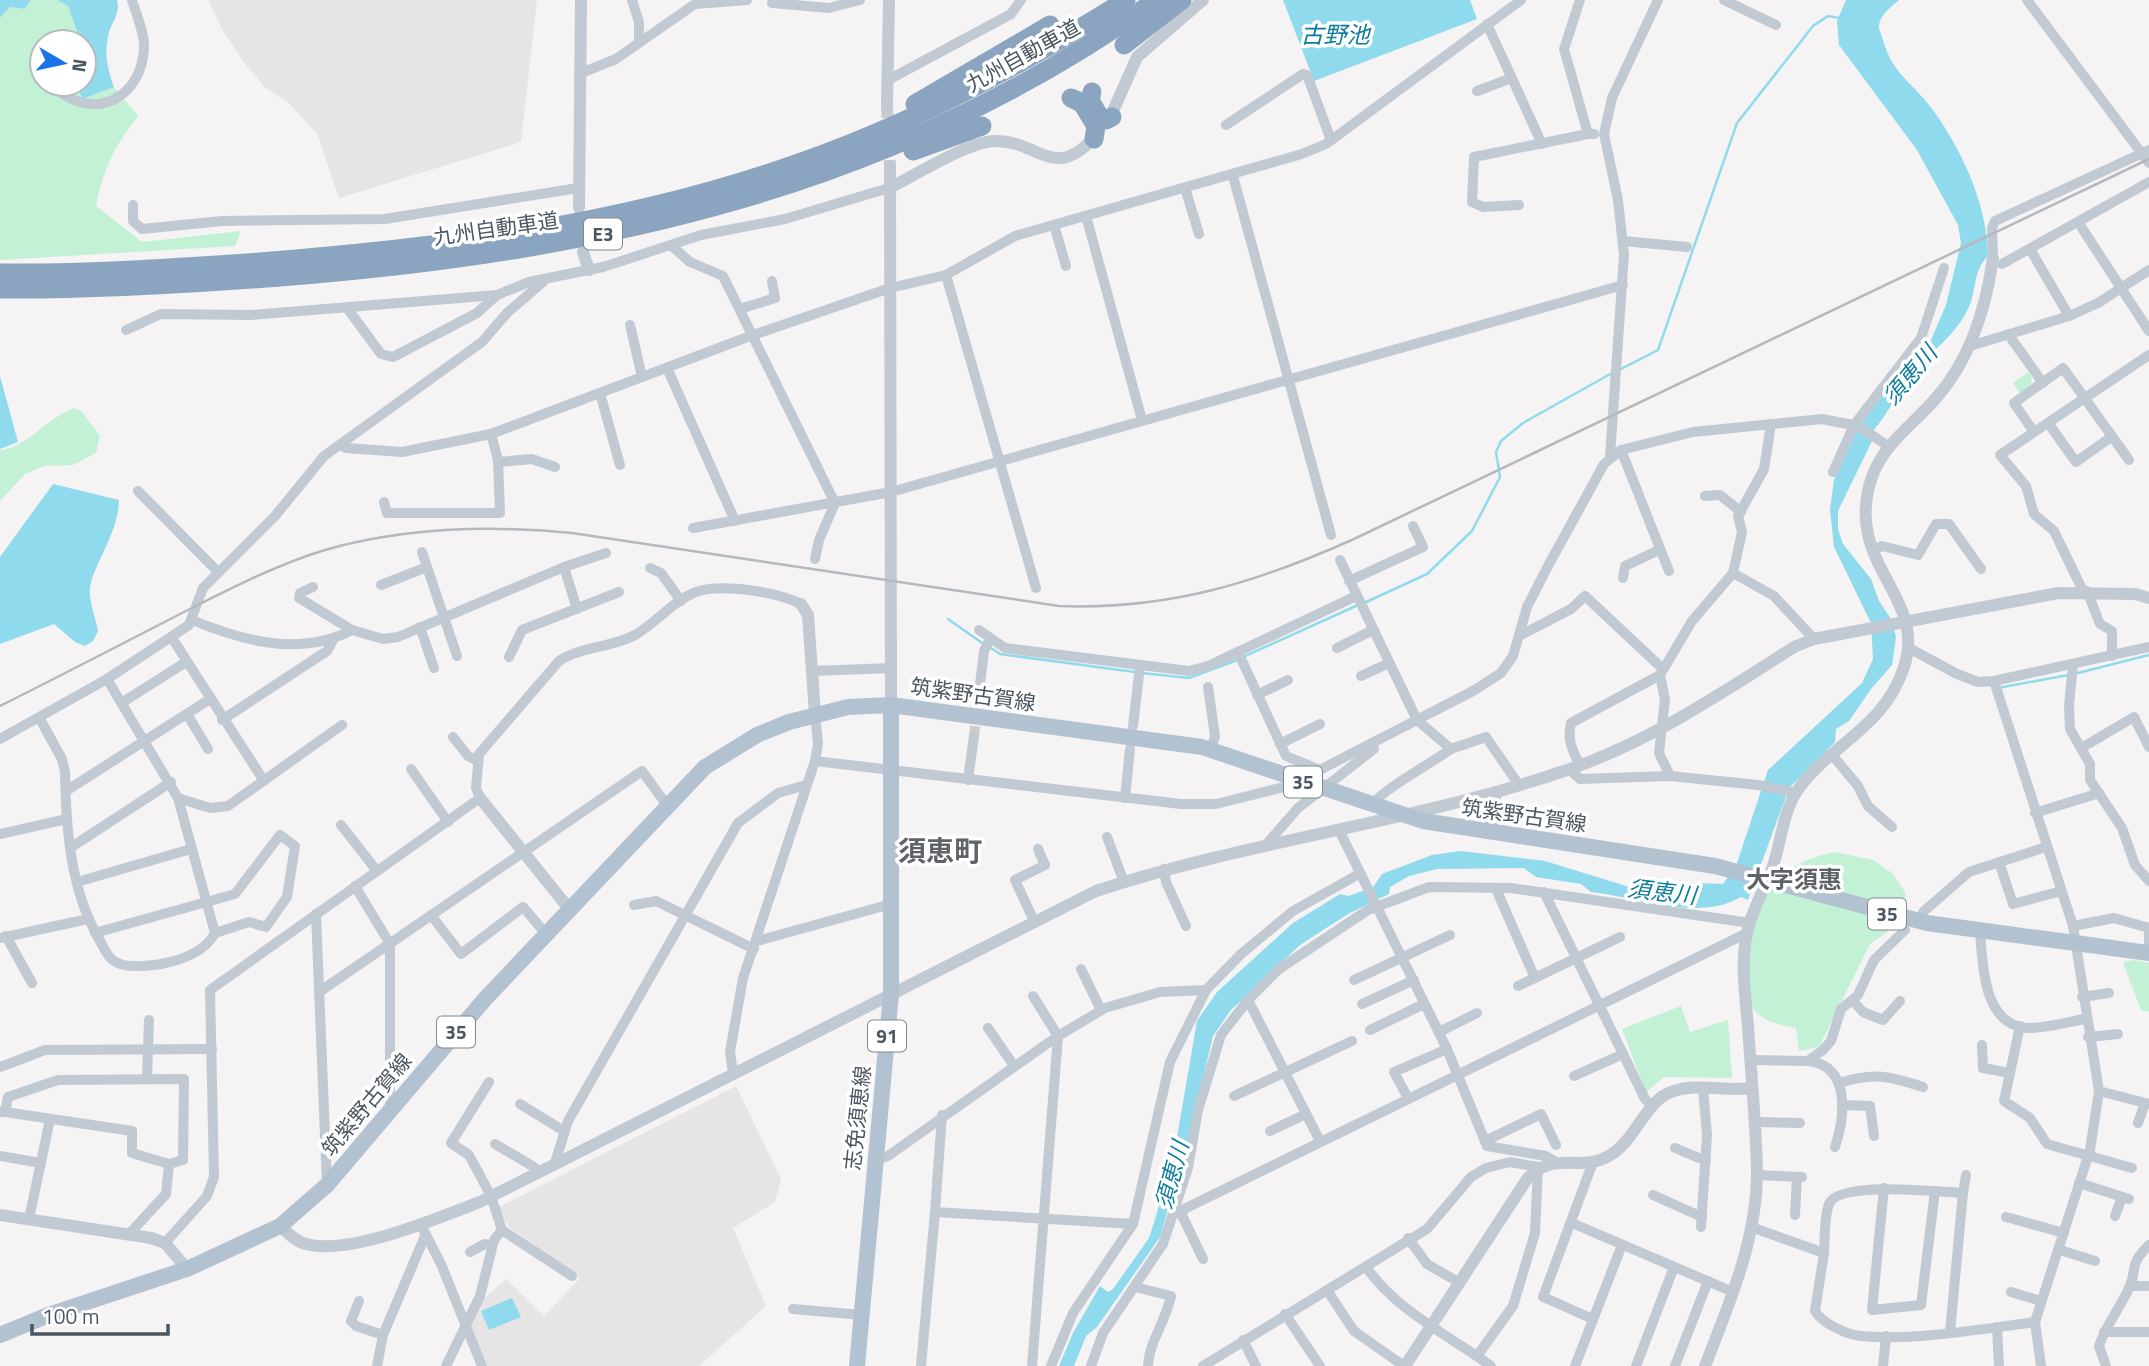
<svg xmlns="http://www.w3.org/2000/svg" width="2149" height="1366" font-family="'Titillium Web','Noto Sans JP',sans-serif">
  <rect width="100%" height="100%" fill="#f5f3f3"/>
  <g fill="#e6e4e5">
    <polygon points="208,0 537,0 521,142 339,198 318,135 289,103 265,87 245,64 223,31"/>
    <polygon points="736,1086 781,1179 775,1202 733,1228 766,1306 699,1366 487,1366 470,1323 480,1302 506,1279 544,1316 580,1278 508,1226 497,1208"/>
  </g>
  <g fill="#c3f1d5">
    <path d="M31 0H57L68 6 81 38V42H42V84H77L82 98 114 87 138 116C115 145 103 170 96 206L142 242 241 231 235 246 0 260V18L10 7 25 9Z"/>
    <polygon points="2028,372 2032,377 2031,384 2020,393 2013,383"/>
    <path d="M74 408 82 412 100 436 96 453 73 465 44 466 25 474 0 501V450C26 449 46 418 74 408Z"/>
    <path d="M1835 852 1873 860 1892 873 1905 892 1906 901 1898 924 1870 944 1819 1047 1799 1051 1796 1028C1779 1025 1758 1021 1750 1003 1741 984 1756 898 1772 883 1788 867 1813 856 1835 852Z"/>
    <polygon points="2133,960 2149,963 2149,1012 2141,1010 2123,963"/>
    <polygon points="1681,1006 1690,1032 1728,1020 1732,1078 1664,1077 1646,1092 1622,1029"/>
  </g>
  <g fill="#90daee">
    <polygon points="0,0 31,0 25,9 10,7 0,18"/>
    <path d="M57 0H117C121 15 110 23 108 37 104 54 108 71 114 87L82 99 77 84H84V42H81L68 6Z"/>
    <polygon points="1283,0 1470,0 1477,19 1314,81"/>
    <path d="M1846 0H1899C1892 6 1880 15 1879 25 1878 29 1882 35 1883 40 1892 71 1905 77 1925 100 1958 140 1988 204 1988 256 1972 271 1977 293 1967 311 1953 339 1928 352 1910 377 1896 394 1888 414 1873 431V439L1838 511V529L1843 544 1871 579 1879 601 1891 619 1896 637 1892 665 1871 689 1849 721 1836 729 1835 742 1789 788 1748 900 1741 897C1699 922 1638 897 1591 892L1581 884 1536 877 1524 868 1437 869 1409 876 1390 887 1389 894 1348 914 1300 945 1231 1010 1213 1036 1187 1145 1160 1237 1097 1327 1086 1336 1074 1366H1059L1073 1333 1100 1286 1108 1292 1113 1289 1149 1238 1157 1213 1176 1143 1197 1021 1217 992 1293 923 1340 894 1349 896 1373 887 1382 874 1432 855 1461 851 1545 861 1626 886 1688 889 1698 883 1723 884 1736 866 1768 770 1862 683 1873 659 1871 623 1834 547 1830 509 1834 480 1844 452 1862 423 1889 386 1931 340 1946 305 1961 243 1958 225 1917 150 1839 45 1837 21Z"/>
    <polygon points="0,376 18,442 0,449"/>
    <path d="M53 484 119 500C118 531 100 554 91 582 87 598 95 615 98 631L93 641 85 646 75 642 54 624 0 644V557Z"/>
    <polygon points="512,1298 521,1317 489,1330 481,1311"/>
  </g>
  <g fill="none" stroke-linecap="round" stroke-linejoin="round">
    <g stroke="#90daee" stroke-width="2.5">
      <polyline points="1621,369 1658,350 1737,123 1813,26 1828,16 1839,18"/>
      <polyline points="1364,603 1427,574 1472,531 1500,477 1496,452 1501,441 1523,423 1612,373"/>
      <polyline points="948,619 985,645"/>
      <polyline points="991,648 1000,654 1135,672"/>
      <polyline points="1243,657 1358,605"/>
      <polyline points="1142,673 1189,678 1237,660"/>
      <polyline points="2074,674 2149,655"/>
      <polyline points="1998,688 2068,675"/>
    </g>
    <polyline stroke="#caccce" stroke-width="10" stroke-dasharray="10 5" stroke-linecap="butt" points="974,736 979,693"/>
    <polyline stroke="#caccce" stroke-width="12" stroke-dasharray="12 6" stroke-linecap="butt" points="887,106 890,166"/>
    <g stroke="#c1cad2" stroke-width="10">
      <polyline points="632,0 639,22 639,41"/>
      <polyline points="1580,0 1564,49 1588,134 1594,134"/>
      <polyline points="1724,0 1776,25"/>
      <polyline points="2027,0 2149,163"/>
      <polyline points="772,3 829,8 860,0"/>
      <polyline points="1487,24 1542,144"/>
      <polyline points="579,74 616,59 695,4 747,0"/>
      <polyline points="888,80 1011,14 1021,0"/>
      <path d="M63 84 64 95C103 119 142 93 144 48 145 34 136 14 132 0"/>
      <polyline points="1477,91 1512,78"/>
      <polyline points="1226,125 1303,74 1307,75 1331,140"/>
      <polyline points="1233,176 1331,535"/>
      <polyline points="1185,188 1199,234"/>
      <polyline points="133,205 133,221 142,229 222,221 385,219 578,188"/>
      <polyline points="1519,205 1483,207 1472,202 1474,157 1588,134"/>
      <polyline points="1086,216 1142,420"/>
      <polyline points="2078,222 2149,331"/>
      <polyline points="1054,225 1066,266"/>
      <polyline points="1623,241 1687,247"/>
      <polyline points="673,247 690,262 723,276 835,503 819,540 815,559"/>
      <polyline points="2030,249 2069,316"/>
      <polyline points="1993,258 1992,228 1995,221 2149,150"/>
      <polyline points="2002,264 2149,182"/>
      <polyline points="946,275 1036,588"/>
      <polyline points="347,308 381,354 393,357 477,313 497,295"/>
      <polyline points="740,309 775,298 772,281"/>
      <polyline points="630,325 642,377"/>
      <polyline points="126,330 161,314 251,315 497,295 529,282 603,267 701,235 785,219 889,188"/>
      <polyline points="2008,334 2043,383"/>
      <polyline points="1970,346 2069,316 2098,303 2149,270"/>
      <polyline points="667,368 735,521"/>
      <polyline points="600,393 620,465"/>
      <polyline points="2048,423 2076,462 2111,437"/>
      <polyline points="2034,432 2014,403 2063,368 2129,460"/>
      <polyline points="341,445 346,448 402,452 491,434 753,335 890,288 946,275 1015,236 1302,154 1326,144 1521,0"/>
      <polyline points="1621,450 1669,571"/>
      <polyline points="1610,456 1624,255 1618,200 1604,134 1612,98 1658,0"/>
      <polyline points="498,462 532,459 555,467"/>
      <polyline points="1833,472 1854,425 1921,338 1944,268"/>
      <polyline points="138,491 218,572"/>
      <polyline points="1705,496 1720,495 1741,512"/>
      <polyline points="384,502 387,513 500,513 498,460 491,434"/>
      <polyline points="693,528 891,492 1623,285"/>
      <polyline points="1872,550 1882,546 1918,555 1936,524 1949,524 1981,569"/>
      <polyline points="422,552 457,656"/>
      <path d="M1340 560 1417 720 1451 749C1430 764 1383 789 1371 806"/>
      <polyline points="564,567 577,609"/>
      <polyline points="650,568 661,573 681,601"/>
      <polyline points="1733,573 1774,596 1814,639"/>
      <polyline points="1623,578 1625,566 1659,550"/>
      <polyline points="1349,581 1423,547 1413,526"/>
      <polyline points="381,585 427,567"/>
      <polyline points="313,587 300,593 299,598 352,630"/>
      <polyline points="2083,591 2054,531 2034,514 2026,486 2000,455 2149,355"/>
      <polyline points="2087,591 2100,624 2112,631 2112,656"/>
      <path d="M192 620C243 641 300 657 352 630L383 639 398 637 564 567 606 553"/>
      <polyline points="420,627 434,668"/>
      <polyline points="979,630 1005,648 1189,671 1208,666 1356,596"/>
      <polyline points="1519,636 1571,609 1585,596 1663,669"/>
      <polyline points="172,638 264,781"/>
      <polyline points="1337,648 1373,630"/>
      <polyline points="1909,648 1957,674 1978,682 1994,681 2149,647"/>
      <polyline points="1238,652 1286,756 1320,770"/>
      <polyline points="509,657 522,630 619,592"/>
      <polyline points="2073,665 2069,705 2070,729 2090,764 2090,780 2122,828 2135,865 2149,881"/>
      <polyline points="812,671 892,668"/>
      <polyline points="1660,675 1665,700 1659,753 1670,776"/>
      <polyline points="1361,676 1389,663"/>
      <polyline points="1994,681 2073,926 2099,1091 2090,1150 2035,1322 2041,1366"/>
      <polyline points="1208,687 1215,736 1211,749"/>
      <polyline points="979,693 984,651 990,639"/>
      <polyline points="1257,695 1288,680"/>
      <polyline points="123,702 186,662"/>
      <polyline points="187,714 208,749"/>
      <path d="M40 719 62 759 65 772C66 828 70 889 99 939 103 946 107 957 114 961 125 969 148 966 161 964 182 960 205 952 215 933L178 798 107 679"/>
      <polyline points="222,720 327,651 333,640"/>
      <polyline points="1133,726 1140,666"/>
      <polyline points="453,737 468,756 478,761"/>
      <polyline points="0,739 107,679 189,625 203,588 275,516 324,456 482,342 507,313 543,282"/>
      <polyline points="1280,744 1320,724"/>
      <polyline points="2083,747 2134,717 2149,747"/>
      <polyline points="1451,749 1486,737 1519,785"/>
      <polyline points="1833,756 1858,786 1868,806 1892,827"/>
      <polyline points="815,761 1181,804 1216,804 1288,786"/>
      <path d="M1580 765C1572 750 1567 740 1571 723L1660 675 1692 621 1733 573 1742 532 1738 516 1764 469 1771 424"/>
      <polyline points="411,769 448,822"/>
      <polyline points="1569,769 1580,779 1670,776 1758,785 1796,793"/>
      <polyline points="1308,776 1473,691 1501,673 1513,656 1527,607 1548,566 1604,464 1621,450 1693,432 1822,419 1858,426 1888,446"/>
      <polyline points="968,780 974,736"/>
      <polyline points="66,791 210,699"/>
      <polyline points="178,798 210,808 228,806 342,725"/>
      <polyline points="1125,798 1130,749"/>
      <polyline points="2035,813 2099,793"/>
      <polyline points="341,825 377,871"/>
      <polyline points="1339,830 1447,1049 1487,1146 1546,1156 1556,1162"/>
      <polyline points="0,834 67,819"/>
      <polyline points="1107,837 1124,882"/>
      <polyline points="1265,846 1298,808 1374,749"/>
      <polyline points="70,848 171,782"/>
      <polyline points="1999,862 2013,904 2061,891"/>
      <polyline points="1164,869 1166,882 1186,926"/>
      <polyline points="77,882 191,849"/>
      <polyline points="355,886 390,944 390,1108"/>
      <polyline points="1496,889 1535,978"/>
      <polyline points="1544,892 1645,1099 1653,1107"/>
      <polyline points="634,905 656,901 754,949"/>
      <polyline points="1923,912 1969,872 2046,847"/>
      <polyline points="316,914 327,1185"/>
      <polyline points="431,915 461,954 523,907 547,935"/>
      <polyline points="1034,921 1015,880 1045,865 1038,849"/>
      <polyline points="2073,926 2114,918 2149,928"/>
      <polyline points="2149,930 2149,956"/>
      <path d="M1980 932C1983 963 1982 1023 2026 1028 2044 1029 2067 1022 2085 1019"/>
      <polyline points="95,933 235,894 280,835 295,846 287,897 266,927 249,922 215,933"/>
      <polyline points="6,936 32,983"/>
      <polyline points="0,938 88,919"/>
      <polyline points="757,941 891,904"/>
      <polyline points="1081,969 1101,1010"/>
      <polyline points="1354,980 1450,935"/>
      <polyline points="1518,986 1620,937"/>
      <polyline points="319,992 642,771 666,804"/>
      <polyline points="2082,997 2109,993"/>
      <polyline points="1248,1000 1320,1141"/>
      <polyline points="1853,1001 1863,1012 1883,1020 1900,1001"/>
      <polyline points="1362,1004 1414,980"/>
      <polyline points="2020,1026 2004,1101 2030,1118 2047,1144 2132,1168"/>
      <polyline points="988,1028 1014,1066"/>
      <polyline points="1370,1030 1424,1004"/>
      <polyline points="1439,1032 1477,1013"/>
      <polyline points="2088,1037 2118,1034"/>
      <polyline points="1982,1045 1983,1068 2010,1073"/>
      <polyline points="1750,1060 1808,1061 1823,1050 1831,1041 1841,1009 1858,995 1874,960 1905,930"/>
      <path d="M1808 1061C1851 1065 1845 1117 1835 1147"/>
      <polyline points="0,1067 45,1050 212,1049"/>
      <polyline points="733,1073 730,1052 743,978 815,761 818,744 815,714"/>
      <polyline points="1574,1076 1623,1054"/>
      <polyline points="147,1079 149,1020"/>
      <polyline points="489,1082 451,1143 469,1155 491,1196 502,1230 572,1276"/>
      <path d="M1839 1083C1875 1072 1889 1076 1923 1087"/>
      <polyline points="2099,1091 2149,1104"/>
      <polyline points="1234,1096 1352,1041"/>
      <polyline points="1408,1098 1394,1072 1447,1049"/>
      <polyline points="520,1104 564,1131"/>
      <polyline points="1842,1105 1870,1106 1874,1136"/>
      <polyline points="0,1112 5,1112 8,1097 58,1080 184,1079 183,1160 169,1164 166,1194 131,1232"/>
      <polyline points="5,1112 132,1131 132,1153 169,1164"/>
      <polyline points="942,1115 935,1212 1133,1224"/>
      <polyline points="1755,1122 1800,1123"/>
      <polyline points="2138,1123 2145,1103"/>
      <polyline points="1270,1131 1306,1114"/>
      <polyline points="1485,1141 1541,1114 1556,1145"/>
      <polyline points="495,1144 534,1167 537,1172"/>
      <polyline points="1675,1148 1706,1161"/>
      <polyline points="0,1156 41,1163"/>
      <polyline points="875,1160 888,1156 1058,1036 1105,1008 1160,992 1206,990"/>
      <polyline points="1593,1162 1543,1297 1593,1319"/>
      <polyline points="555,1163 568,1121 738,823 778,793 806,785"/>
      <polyline points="1757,1175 1802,1177"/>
      <polyline points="2079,1183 2129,1199"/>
      <polyline points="1884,1188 1872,1310 1921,1305 1935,1191"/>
      <polyline points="1963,1193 1966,1175"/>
      <polyline points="1653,1195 1702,1217"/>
      <polyline points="1180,1211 1203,1259"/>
      <polyline points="1174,1214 1747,933"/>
      <polyline points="1795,1215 1797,1177"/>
      <polyline points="2115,1216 2122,1197"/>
      <polyline points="2006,1217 2064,1233"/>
      <polyline points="29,1219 50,1119"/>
      <polyline points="1572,1223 1733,1292"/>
      <polyline points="421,1225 441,1264 482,1366"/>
      <polyline points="1701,1227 1707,1135 1703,1088"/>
      <path d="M1751 1227 1824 1253 1815 1311C1822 1323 1847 1335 1861 1336 1913 1341 1982 1329 2035 1322"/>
      <polyline points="1408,1238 1427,1264 1460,1283"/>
      <path d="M165 1243 207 1196 214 1177 210 990 480 798 476 788 479 754 559 661C582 646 611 648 635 635 656 623 673 601 696 592 721 583 778 592 801 604"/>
      <polyline points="2060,1250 2095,1261"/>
      <polyline points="470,1252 485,1244 492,1246"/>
      <path d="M1824 1253C1825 1239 1824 1217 1829 1204 1839 1180 1941 1192 1963 1193L1950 1332"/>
      <path d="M1366 1267C1398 1312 1447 1334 1491 1366"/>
      <polyline points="2131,1286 2149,1286"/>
      <path d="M1135 1287 1171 1296C1166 1321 1149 1342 1148 1366"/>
      <polyline points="1327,1290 1354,1331 1404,1366"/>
      <polyline points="2011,1292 2041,1301"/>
      <polyline points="359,1301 351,1321 356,1326 383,1335"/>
      <polyline points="793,1309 862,1315"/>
      <polyline points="1285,1314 1320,1366"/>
      <polyline points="1997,1327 1999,1366"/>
      <polyline points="2104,1332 2149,1332"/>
      <polyline points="1243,1340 1256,1366"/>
      <polyline points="377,1366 383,1335 425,1236"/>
      <polyline points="446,1366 480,1296 494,1240 502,1230"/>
      <polyline points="921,1366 935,1212"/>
      <polyline points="1032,1366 1058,1036 1033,996"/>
      <polyline points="1051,1366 1073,1313 1133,1224 1170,1062 1206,990 1241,954 1293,911 1359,874"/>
      <polyline points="1091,1366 1103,1333 1163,1244 1188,1168 1198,1110 1221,1035 1248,1000 1279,969 1368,910 1429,887 1511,888 1750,923"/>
      <polyline points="1203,1366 1427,1229 1471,1177 1486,1168 1510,1162 1538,1167 1535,1233 1513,1306 1477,1356"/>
      <polyline points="1575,1366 1622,1245"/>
      <polyline points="1636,1366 1674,1267"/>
      <polyline points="1675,1366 1708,1281"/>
      <polyline points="1883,1366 1886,1336"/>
      <path d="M2106 1366 2099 1346C2106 1325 2120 1308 2129 1288 2139 1266 2127 1267 2149 1245"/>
    </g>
    <g stroke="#c1cad2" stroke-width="12">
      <polyline points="887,106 889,0"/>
      <polyline points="1109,120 1137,57 1203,0"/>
      <polyline points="890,166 891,705"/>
      <path d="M889 188C914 176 968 142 994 141 1038 139 1054 185 1097 134"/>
      <polyline points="579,208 581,0"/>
      <polyline points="583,252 589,270"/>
      <polyline points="801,604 808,615 815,714"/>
      <polyline points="480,798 570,910"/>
      <polyline points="1496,834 1488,815 1497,792"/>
      <polyline points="0,1215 151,1238 165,1243 187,1269"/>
      <path d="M280 1226C288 1233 296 1242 306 1244 349 1256 441 1217 482 1201L1096 891C1250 840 1413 823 1567 770 1649 742 1722 693 1794 647L1814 639 2058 593 2135 594 2149 598"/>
      <path d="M1405 1366 1527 1179C1554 1150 1578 1172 1607 1157 1635 1143 1645 1101 1671 1092 1697 1082 1725 1092 1752 1088"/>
      <path d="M1705 1366C1729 1304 1757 1240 1757 1172 1756 1123 1751 1074 1748 1026 1745 992 1739 956 1750 922 1756 903 1766 885 1773 866 1781 842 1783 812 1797 791 1828 745 1884 729 1904 667 1928 595 1842 564 1872 477 1884 443 1914 424 1937 397 1971 358 1986 308 1993 258"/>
    </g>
    <g stroke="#b3c2d1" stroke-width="16">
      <polyline points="0,1335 51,1314 187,1269 280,1226 327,1185 485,999 705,767 757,735 789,722 848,707 891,705 1202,747 1423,821 1715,866 1927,923 2149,953"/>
      <polyline points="857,1366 891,994 891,705"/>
    </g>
    <g stroke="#8ba5c1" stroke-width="19">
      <polyline points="1124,45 1182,0"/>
      <polyline points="1092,92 1090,100 1099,116 1106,120 1112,117"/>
      <polyline points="1071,98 1082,103 1096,126 1094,139"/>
      <polyline points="915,104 1050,25"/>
      <polyline points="913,151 982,126"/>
      <path d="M0 273C87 274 173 268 260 262 440 248 622 225 793 165 912 124 1020 67 1126 0"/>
      <path d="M0 289C93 290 187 284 280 277 598 252 892 189 1156 0"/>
    </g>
    <path stroke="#b5b8bd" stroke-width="2.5" d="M0 706C60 676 120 645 180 614 226 591 275 565 325 550 406 527 489 525 572 533L1059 606C1168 610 1256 583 1354 539L2149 159"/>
  </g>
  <g text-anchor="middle" stroke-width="7" stroke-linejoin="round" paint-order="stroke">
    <g fill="#fff" stroke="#808990" stroke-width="2">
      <rect x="584" y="218.5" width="38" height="31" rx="5"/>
      <rect x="1284" y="766.5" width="38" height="31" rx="5"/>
      <rect x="1868" y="898.5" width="38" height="31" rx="5"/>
      <rect x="437" y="1016.5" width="38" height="31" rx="5"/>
      <rect x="868" y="1020.5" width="38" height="31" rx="5"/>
    </g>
    <g font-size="19" font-weight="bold" fill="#4a5661">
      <text x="603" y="241">E3</text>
      <text x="1303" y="789">35</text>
      <text x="1887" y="921">35</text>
      <text x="456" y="1039">35</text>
      <text x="887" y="1043">91</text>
    </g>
    <g font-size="21" fill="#4a5661" stroke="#fff">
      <text transform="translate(1023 56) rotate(-29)" y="7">九州自動車道</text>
      <text transform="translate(496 229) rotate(-8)" y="7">九州自動車道</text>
      <text transform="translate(973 695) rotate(8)" y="7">筑紫野古賀線</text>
      <text transform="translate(1524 816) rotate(8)" y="7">筑紫野古賀線</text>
      <text transform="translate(367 1105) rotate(-50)" y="7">筑紫野古賀線</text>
      <text transform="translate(858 1118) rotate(-84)" y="7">志免須恵線</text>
    </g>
    <g font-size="23" font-style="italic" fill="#0c7c9b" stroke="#fff">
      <text x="1335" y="43">古野池</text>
      <text transform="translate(1910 375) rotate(-50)" y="8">須恵川</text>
      <text transform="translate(1662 892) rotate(6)" y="8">須恵川</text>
      <text transform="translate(1172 1175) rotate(-75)" y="8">須恵川</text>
    </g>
    <g font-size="24" font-weight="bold" fill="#5f6368" stroke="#fff">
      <text x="1794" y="888">大字須惠</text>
    </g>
    <g font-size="28" font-weight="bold" fill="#5f6368" stroke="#fff">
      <text x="940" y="861">須恵町</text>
    </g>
  </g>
  <g transform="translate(63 63) rotate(99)"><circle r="33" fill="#ffffff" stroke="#b7bbc0" stroke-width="2"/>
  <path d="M0-5L12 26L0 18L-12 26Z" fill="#1a73e8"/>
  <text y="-10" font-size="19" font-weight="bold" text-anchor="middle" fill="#4a5661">N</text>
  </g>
  <path d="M32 1324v10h136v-10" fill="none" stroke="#4a5661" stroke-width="3.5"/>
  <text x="42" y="1324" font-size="21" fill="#4a5661" stroke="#ffffff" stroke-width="5" paint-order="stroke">100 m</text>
</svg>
